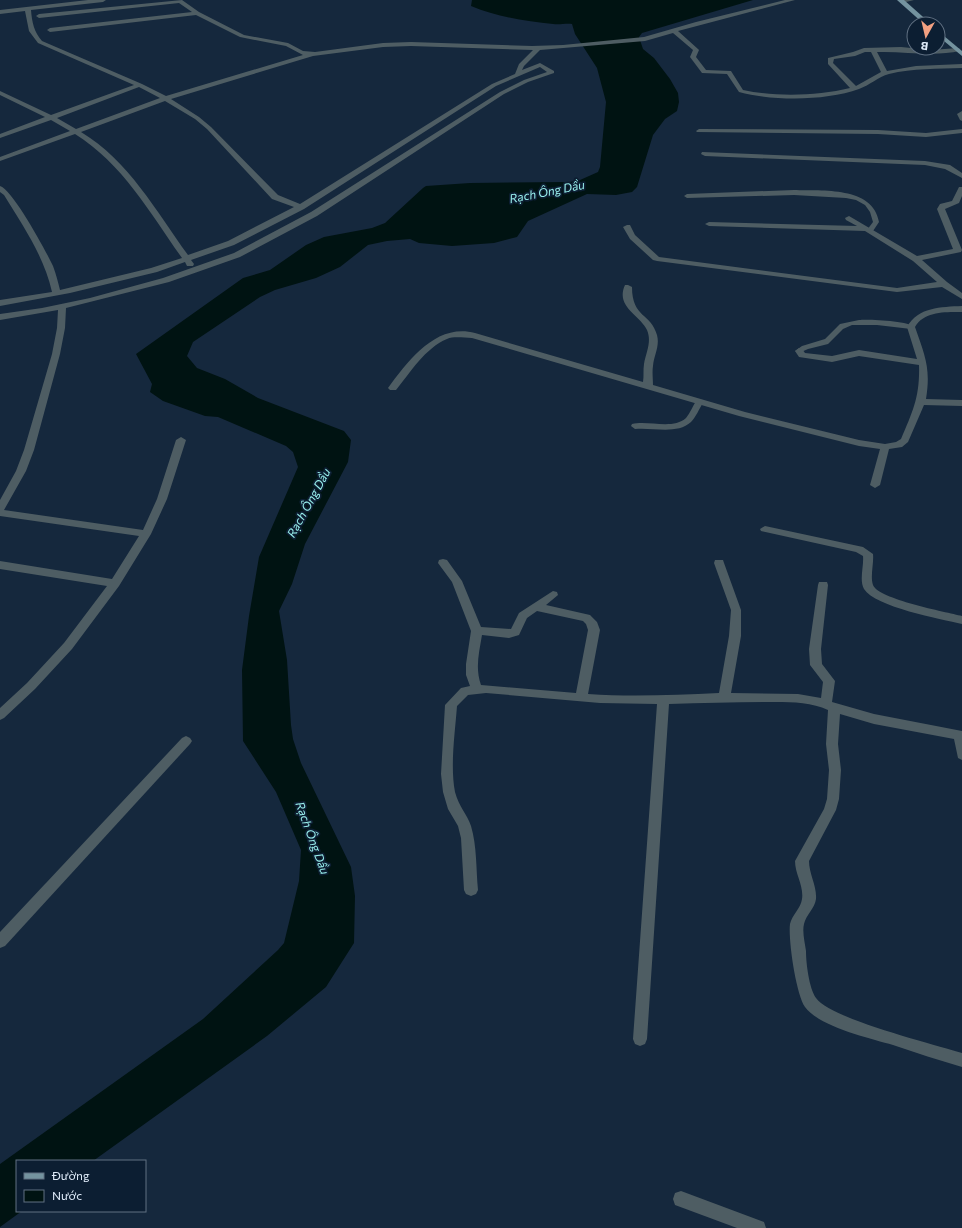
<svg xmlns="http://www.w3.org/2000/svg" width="962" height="1228" font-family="Commissioner,sans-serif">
  <rect width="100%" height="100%" fill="#15283d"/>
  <path fill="#001312" d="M472 0H753L642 33 639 37 643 49 654 58 670 79 678 93 679 102 677 111 665 119 653 135 637 187 632 192 616 195 587 194 528 221 517 237 494 243 452 246 419 243 410 239 387 241 368 245 340 267 316 278 275 290 260 297 193 342 187 356 197 368 225 379 258 398 344 431 351 440 348 462 305 544 292 584 279 611 287 660 291 725 293 739 301 763 351 867 355 896 354 943 326 987 267 1036 93 1161H17V1211H22L0 1227V1164L203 1019 278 950 284 943 299 881 301 850 276 792 243 741 242 670 249 616 259 557 298 467 293 452 286 446 218 417 205 416 163 401 150 392 152 384 136 354 243 278 270 270 306 245 324 237 372 228 385 223 423 188 426 186 470 183 569 182 580 180 598 172 600 167 606 102 597 68 575 34 572 24C566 23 560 25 553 24 526 21 497 17 471 6Z"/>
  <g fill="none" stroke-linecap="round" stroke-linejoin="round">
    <g fill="#4e5d63" fill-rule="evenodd">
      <polygon points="900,0 914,0 902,3 900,2"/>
      <path d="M794 190C822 191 873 186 879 222L873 231H869L867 230 873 222 870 212 865 205 856 200 846 198 794 195 687 198 684 196 687 194Z"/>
      <path d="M859 320C869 319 908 321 915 327L911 329 877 325H852L843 329 828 344 808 349 799 353 795 351 802 346 825 339 840 324Z"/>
      <path d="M699 400 703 403C699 409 696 417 691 422 677 435 652 427 635 429L631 426 632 424C648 420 673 430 686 418 690 413 693 406 696 401Z"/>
    </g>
    <g fill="#4e5d63" fill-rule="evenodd">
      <path d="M88 0H106L103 2 31 10C32 22 34 32 42 41L142 84 166 96 303 55 286 46 240 37 196 15 50 32 47 30 50 28 192 12 179 3 39 18 36 16 39 14 182 0 199 12 244 35 288 43 303 51 315 52 383 43 411 42 532 46 563 45 644 37 696 22 785 0H795L678 31 698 49 699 50 696 57 706 70 731 71 743 90C776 97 817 96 850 88L828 64V58L853 52 864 48 901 47 931 50 958 48 960 49V51C933 57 905 51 877 52L887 71 916 66 962 64V68C938 69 913 68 889 74 878 77 870 85 859 89 826 101 773 101 739 92L727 74 702 73 690 57 693 50 673 33 645 41 540 50 524 66 522 70 540 63 554 71V73L528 82 504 94 317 216 240 257 169 282 66 308 65 328 60 354 34 450 26 471 4 510 143 530 157 499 176 440 181 437 186 440 167 499 151 534 119 586 72 649 35 689 4 718 0 720V708L27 683 64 643 107 586 0 569V561L112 579 139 536 0 516V500L16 471 24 450 52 354 57 328 58 310 0 320V314L42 308 90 298 163 278 234 253 311 212 500 92 524 80 547 72 540 67 496 86 304 209 234 245 191 260 194 264 193 266H187L185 262 157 272 70 293 0 306V300L52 292C44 256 23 226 4 195L0 192V186C13 190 46 251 53 266 56 274 58 282 60 290L151 268 182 258C150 213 123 164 75 134L0 161V157L70 131 51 120 0 138V134L45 117 0 95V91L51 115 134 85 38 43 29 31 25 11 0 14V10ZM411 46 533 50 519 64 515 74 492 84 300 204 278 195 211 127 199 117 171 99 313 56 383 47ZM865 52H871L881 72 856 86 833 63 834 59 855 56ZM139 87 160 98 76 129 57 118ZM165 101 195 119 207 129 272 199 294 207 228 241 188 255C156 211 129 161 81 132Z"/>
      <polygon points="962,111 962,121 960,120 957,114"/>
      <polygon points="699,129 878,130 926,133 962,129 962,133 926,137 878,134 697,132 696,131"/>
      <polygon points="702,152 925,161 950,165 962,173 962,178 945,169 925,165 705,156 701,154"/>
      <polygon points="959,187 962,187 962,196 959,203 945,209 962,250 961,252 922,260 947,282 962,293 962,299 942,287 897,292 657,261 653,260 630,239 623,227 627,225 630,225 635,235 659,257 897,288 937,282 913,261 865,231 709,226 705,224 709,222 857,226 846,220 845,218 849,216 917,256 953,249 937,209 940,204 952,201"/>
      <path d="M625 285H628L632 287C632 318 651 313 657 335 660 346 654 355 653 366 652 372 653 379 653 385L745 412 859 440 885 444 896 442 901 439C913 411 920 396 919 365L859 356 832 362 799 357 795 351 799 348 802 349 805 353 832 356 859 350 917 359 907 327C918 307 941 307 962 306V312C946 312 924 311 915 327 925 356 931 368 926 399L962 400V406L924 405 908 442 902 447 889 449 880 485 875 488 870 485 880 449 859 446 739 416 472 338C464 338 454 336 447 339 425 348 410 373 396 390H390L388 388C409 360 436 323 475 333L643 382C644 376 643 370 644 364 646 352 652 342 647 330 640 315 615 307 625 285Z"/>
      <path d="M765 526 863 547 873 554C874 564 870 576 873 585 878 599 946 612 962 616V624C941 619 875 607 864 589 859 580 864 566 863 556L856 552 761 531 760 529Z"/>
      <path d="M443 559 447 560 462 581 481 627 511 629 519 613 553 591 557 592 558 595 546 605 590 615 597 622 600 630 588 694C631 697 675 695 719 693L729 636 731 610 714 563 715 560H723L724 563 741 610V636L731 693 798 694 821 698 823 682 810 665 809 649 818 585 819 582H827L828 585 821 649 822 664 835 681 832 702 874 714 962 731V760L958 758 954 739 874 724 840 714 838 744 841 770 839 799 836 810 809 861C809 874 817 886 816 899 815 908 806 915 804 924 802 932 805 943 806 951 806 963 809 988 816 998 831 1019 933 1044 962 1053V1067C939 1060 916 1053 893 1045 869 1038 820 1027 805 1007 796 994 788 939 790 924 792 915 801 908 802 899 804 886 795 874 795 861L824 809 827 799 829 770 826 744 828 710C809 701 785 702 764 702 732 702 701 703 669 704L647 1039 645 1044 640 1046 635 1044 633 1039 657 704 600 703 486 693 468 695 457 706C455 733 450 766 455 792 459 807 467 814 471 826 477 846 476 869 478 890L476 894 471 896 466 894 464 890 461 838 458 826 448 809 443 792 441 774 445 705 461 688 470 686 466 675V664L471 631 452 582 438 563 439 560ZM537 611 583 621 586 624 588 630 576 693 481 685C475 668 479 653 482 635L509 638 519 635 527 618Z"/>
      <polygon points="186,736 190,738 192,741 190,744 5,946 0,948 0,932 182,738"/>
      <polygon points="681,1191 764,1222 766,1228 737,1228 675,1205 673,1199 675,1193"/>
    </g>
    <g fill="#74939f" fill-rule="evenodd">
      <polygon points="897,0 904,0 931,24 924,24"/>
      <polygon points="938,31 962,51 962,56 938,36"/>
    </g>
  </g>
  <g text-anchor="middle" stroke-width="3.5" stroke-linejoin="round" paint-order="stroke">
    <g font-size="12" font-style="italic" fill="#98efec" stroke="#0c1e32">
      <text transform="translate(547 192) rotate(-11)" y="4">Rạch Ông Dầu</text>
      <text transform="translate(309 503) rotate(-61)" y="4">Rạch Ông Dầu</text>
      <text transform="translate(312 838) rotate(70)" y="4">Rạch Ông Dầu</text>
    </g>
  </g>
  <rect x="16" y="1160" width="130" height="52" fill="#0c1e32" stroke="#607082"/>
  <rect x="24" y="1173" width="20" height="6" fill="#74939f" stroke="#607082"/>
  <text x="52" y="1180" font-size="12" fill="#dfebf9">Đường</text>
  <rect x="24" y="1190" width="20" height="12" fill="#001312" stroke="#607082"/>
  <text x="52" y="1200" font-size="12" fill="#dfebf9">Nước</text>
  <g transform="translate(926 36) rotate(188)"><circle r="19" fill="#0c1e32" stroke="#607082"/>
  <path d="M0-3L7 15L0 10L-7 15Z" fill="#f2a081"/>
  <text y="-6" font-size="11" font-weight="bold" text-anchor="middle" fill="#dfebf9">B</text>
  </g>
</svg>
